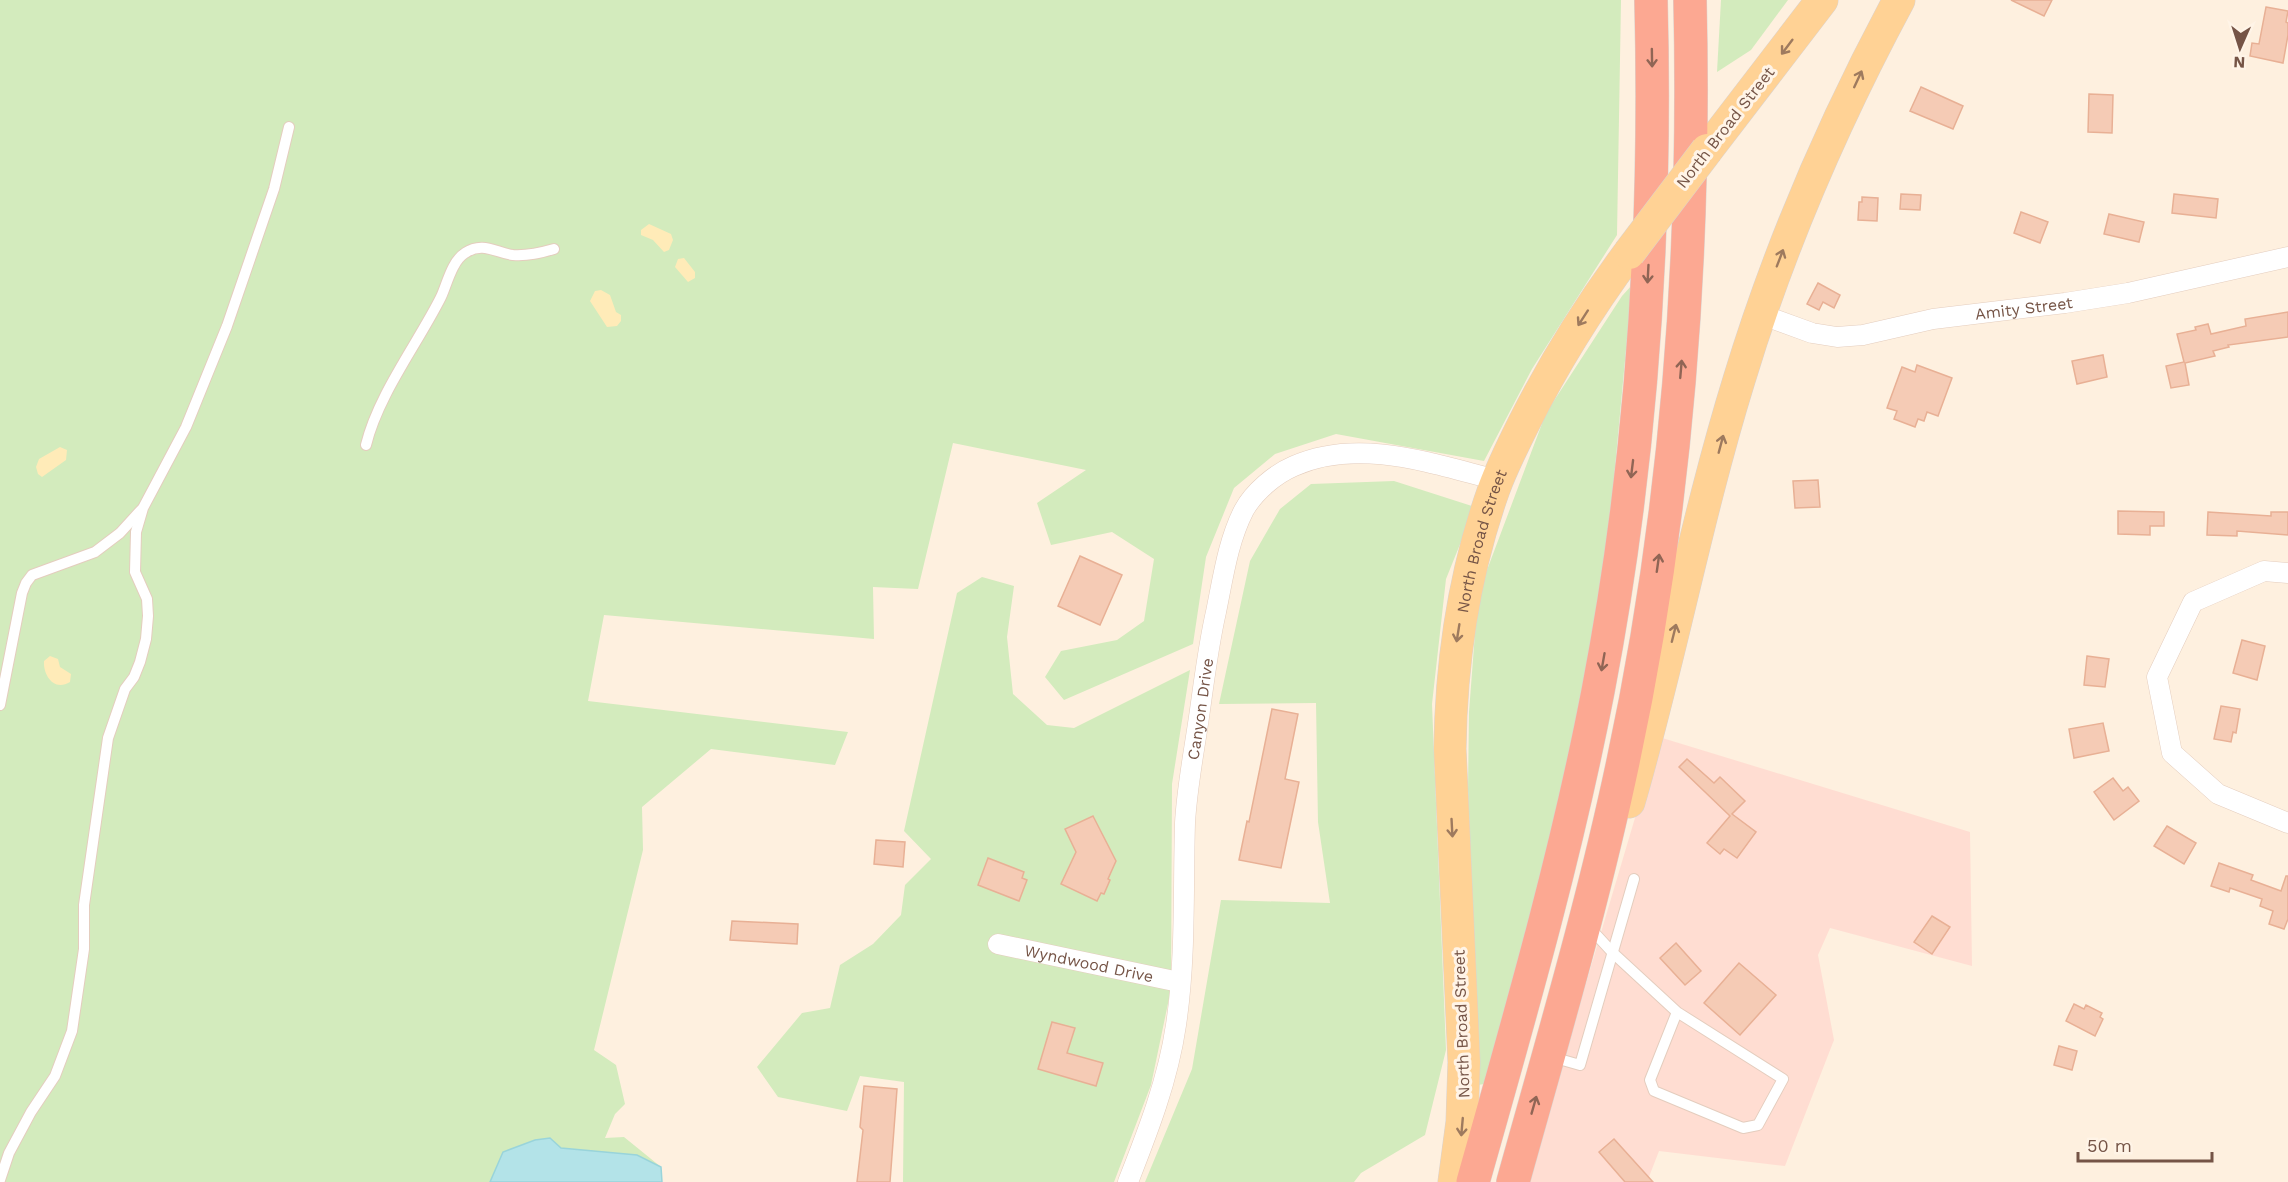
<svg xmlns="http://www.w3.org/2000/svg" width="2288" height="1182" font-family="'Work Sans',sans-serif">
  <rect width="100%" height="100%" fill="#fef0df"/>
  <polygon fill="#ffddd2" points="1659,737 1970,832 1972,966 1830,928 1818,955 1834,1040 1785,1166 1659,1151 1647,1182 1527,1182"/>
  <g fill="#d3ebbd">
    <polygon points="0,0 1621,0 1617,235 1532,369 1484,461 1336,434 1275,454 1234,488 1206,557 1193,644 1064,700 1045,677 1061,651 1117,640 1144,621 1154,559 1112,532 1051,545 1037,503 1086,470 953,443 918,589 873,587 874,639 604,615 588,701 848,732 835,765 711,749 642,807 643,850 594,1050 616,1065 625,1104 615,1114 605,1138 624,1137 661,1167 662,1182 0,1182"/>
    <polygon points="1721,0 1788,0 1751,50 1717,72"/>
    <polygon points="1632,285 1606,564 1578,724 1523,955 1484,1084 1472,1086 1472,889 1468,790 1469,712 1478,594 1546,413 1622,296"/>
    <polygon points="1394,481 1475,507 1446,579 1432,704 1446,1050 1425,1135 1361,1173 1354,1182 1145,1182 1192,1069 1221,900 1330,903 1318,822 1316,703 1219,704 1250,561 1280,509 1311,484"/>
    <polygon points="982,577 1014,586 1007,637 1013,694 1047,725 1074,728 1190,670 1172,784 1171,989 1151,1085 1114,1182 903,1182 904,1082 860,1076 847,1111 778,1097 757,1067 802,1013 830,1008 840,965 873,944 901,915 905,885 931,859 904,831 957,593"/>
  </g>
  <g fill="#ffebb8">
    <polygon points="649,224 671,234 673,240 669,250 664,252 653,240 641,235 641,230"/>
    <polygon points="684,258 695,272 695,278 688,282 675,267 678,259"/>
    <polygon points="601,290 610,295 616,312 621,315 621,321 617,326 607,327 590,301 595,291"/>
    <polygon points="60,447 67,450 66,460 42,477 38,474 36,467 39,459"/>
    <path d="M50 656 58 659 60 667 71 674 70 682C54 692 43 675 44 661Z"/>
  </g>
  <polygon fill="#b3e3e8" stroke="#99d4da" stroke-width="1.5" points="550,1138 561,1148 637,1155 661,1167 662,1182 490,1182 503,1152 535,1140"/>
  <g fill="#f5cbb5" stroke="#e8b095" stroke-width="1.5">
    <polygon points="2011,0 2052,0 2044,16"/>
    <polygon points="2266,7 2288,11 2286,22 2288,23 2288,35 2283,63 2250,56 2252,43 2259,44"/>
    <polygon points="1921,87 1963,106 1953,129 1910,111"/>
    <polygon points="2089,94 2113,95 2112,133 2088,132"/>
    <polygon points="1901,194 1921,195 1920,210 1900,209"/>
    <polygon points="2174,194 2218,199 2216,218 2172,213"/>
    <polygon points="1862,197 1878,198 1877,221 1858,220 1859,202 1862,202"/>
    <polygon points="2021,212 2048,222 2040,243 2014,233"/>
    <polygon points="2109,214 2144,222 2139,242 2104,234"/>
    <polygon points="1818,283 1840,295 1834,308 1823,302 1819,310 1807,304"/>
    <polygon points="2288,312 2288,337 2228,345 2229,347 2213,351 2215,356 2185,363 2189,385 2171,388 2166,366 2184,362 2177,334 2196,330 2195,327 2208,324 2211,334 2246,326 2245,319"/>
    <polygon points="2103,355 2107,377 2077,384 2072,361"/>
    <polygon points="1917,365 1952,378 1938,416 1927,412 1924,421 1918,419 1915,427 1894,419 1897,411 1887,408 1902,367 1915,372"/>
    <polygon points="1818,480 1820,507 1795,508 1793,481"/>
    <polygon points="2118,511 2164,512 2164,526 2150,526 2150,535 2118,534"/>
    <polygon points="2208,512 2271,516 2271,512 2288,512 2288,535 2237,531 2237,536 2207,535"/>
    <polygon points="1080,556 1122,575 1100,625 1058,606"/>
    <polygon points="2242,640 2265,646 2257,680 2233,673"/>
    <polygon points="2087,656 2109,659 2105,687 2084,685"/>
    <polygon points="2221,706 2240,709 2236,733 2233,732 2231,742 2214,739"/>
    <polygon points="1272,709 1298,714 1285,779 1299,782 1281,868 1239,860 1247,821 1249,822"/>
    <polygon points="2103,723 2109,751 2074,758 2069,729"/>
    <polygon points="1687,759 1714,783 1720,777 1745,801 1732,814 1756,832 1737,858 1724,849 1720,854 1707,843 1730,816 1679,767"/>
    <polygon points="2113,778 2123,791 2128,787 2139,801 2114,820 2094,792"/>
    <polygon points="1093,816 1116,861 1108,879 1110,880 1104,894 1101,893 1097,901 1061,884 1076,852 1065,829"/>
    <polygon points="2167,826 2196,843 2184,864 2154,846"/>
    <polygon points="876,840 905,842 903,867 874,864"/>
    <polygon points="988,858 1024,872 1022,878 1027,880 1019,901 978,885"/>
    <polygon points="2219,863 2253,875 2251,880 2281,891 2286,876 2288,876 2288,919 2284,929 2269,924 2273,911 2260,906 2262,899 2230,888 2229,892 2211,886"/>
    <polygon points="1932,916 1950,927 1932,954 1914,942"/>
    <polygon points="732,921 798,924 797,944 730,940"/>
    <polygon points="1676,943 1701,971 1685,985 1660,958"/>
    <polygon points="1739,963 1776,995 1740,1035 1704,1003"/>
    <polygon points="2074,1004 2084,1009 2086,1005 2102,1013 2100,1017 2103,1019 2095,1036 2066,1021"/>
    <polygon points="1052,1022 1075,1028 1067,1053 1103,1063 1096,1086 1038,1069"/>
    <polygon points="2059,1046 2077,1051 2072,1070 2054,1065"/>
    <polygon points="864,1086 897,1089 890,1182 857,1182 863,1130 860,1127"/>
    <polygon points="1614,1139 1653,1182 1625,1182 1599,1152"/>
  </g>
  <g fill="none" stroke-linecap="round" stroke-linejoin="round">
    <defs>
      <g id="lane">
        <path d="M366 445C378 395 418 343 441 297 447 284 452 261 465 253 483 241 496 253 513 255 528 256 540 253 554 249"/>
        <polyline points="0,705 22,593 26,583 32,575 95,552 120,533 141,510"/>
        <polyline points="1590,928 1613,953 1677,1012 1650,1080 1654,1091 1743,1128 1758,1125 1783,1079 1677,1012"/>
        <polyline points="1552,1057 1580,1065 1634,879"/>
        <polyline points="0,1180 9,1153 31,1112 55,1076 72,1031 84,949 84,905 108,738 125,689 134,677 140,662 146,639 148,616 147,599 135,572 136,532 143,508 186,427 227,326 274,189 289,127"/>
      </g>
      <g id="street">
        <path id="s1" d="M1760 314 1812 333 1837 337 1863 335 1933 319 2065 303 2128 293 2288 257"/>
        <polyline points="2288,573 2264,571 2193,602 2157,677 2172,753 2218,794 2288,823"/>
        <path id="s2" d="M998 944 1179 982"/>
        <path id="s3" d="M1128 1182C1148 1131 1168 1080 1176 1025 1186 958 1183 890 1185 823 1187 787 1194 752 1199 717 1204 682 1208 647 1216 612 1223 578 1228 541 1244 510 1254 492 1275 474 1294 466 1359 437 1433 464 1497 480"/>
      </g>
      <g id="primary">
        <polyline points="1707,150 1822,0"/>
        <path d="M1629 802C1670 662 1696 519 1739 380 1779 248 1834 121 1899 0"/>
        <path id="s4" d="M1454 1182 1462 1122 1464 1062 1450 749C1451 661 1464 573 1494 489 1502 467 1513 445 1524 423 1554 363 1589 307 1629 253"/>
      </g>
      <g id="highway">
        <path d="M1473 1182C1519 1019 1566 857 1598 691 1642 463 1657 232 1651 0"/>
        <path d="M1513 1182C1552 1042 1593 904 1623 762 1677 511 1696 256 1690 0"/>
      </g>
    </defs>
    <use href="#lane" stroke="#e4cdbe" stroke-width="12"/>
    <use href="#street" stroke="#e4cdbe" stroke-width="21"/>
    <use href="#primary" stroke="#dbd3cf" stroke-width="33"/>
    <use href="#highway" stroke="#dbd3cf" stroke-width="34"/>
    <use href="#lane" stroke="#fff" stroke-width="10"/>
    <use href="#street" stroke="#fff" stroke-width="20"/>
    <use href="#primary" stroke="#ffd295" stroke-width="32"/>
    <use href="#highway" stroke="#fca892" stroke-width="33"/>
    <defs>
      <polyline id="primary-bridge" points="1629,253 1707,150"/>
    </defs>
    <use href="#primary-bridge" stroke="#dbd3cf" stroke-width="33" stroke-linecap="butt"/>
    <use href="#primary-bridge" stroke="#ffd295" stroke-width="32"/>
  </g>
  <defs><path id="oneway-shaft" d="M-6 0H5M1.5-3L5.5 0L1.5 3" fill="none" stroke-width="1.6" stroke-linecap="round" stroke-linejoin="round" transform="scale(1.5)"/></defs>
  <g stroke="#9e7a5e">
    <use href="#oneway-shaft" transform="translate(1787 47) rotate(127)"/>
    <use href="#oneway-shaft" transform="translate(1858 79) rotate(-65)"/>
    <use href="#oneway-shaft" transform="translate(1780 258) rotate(-69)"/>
    <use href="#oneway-shaft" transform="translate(1583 318) rotate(123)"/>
    <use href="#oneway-shaft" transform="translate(1721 444) rotate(-75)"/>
    <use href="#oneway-shaft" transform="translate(1458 633) rotate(99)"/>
    <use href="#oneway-shaft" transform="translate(1674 633) rotate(-76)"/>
    <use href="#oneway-shaft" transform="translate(1452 828) rotate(87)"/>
    <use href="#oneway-shaft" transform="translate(1462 1127) rotate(95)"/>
  </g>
  <g stroke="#906555">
    <use href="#oneway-shaft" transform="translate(1652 58) rotate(89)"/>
    <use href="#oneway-shaft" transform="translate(1648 274) rotate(93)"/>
    <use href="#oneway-shaft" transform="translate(1681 369) rotate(-85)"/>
    <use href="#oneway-shaft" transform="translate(1632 469) rotate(97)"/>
    <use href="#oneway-shaft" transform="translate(1658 563) rotate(-82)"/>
    <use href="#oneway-shaft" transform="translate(1603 662) rotate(100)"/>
    <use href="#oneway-shaft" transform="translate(1534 1105) rotate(-74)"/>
  </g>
  <g text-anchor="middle" stroke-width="6" stroke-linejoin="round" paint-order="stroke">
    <g font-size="16" fill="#755446" stroke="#fff4e7">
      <text transform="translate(1725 127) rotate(-52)" y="6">North Broad Street</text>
      <text dy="6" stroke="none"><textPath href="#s1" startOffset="270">Amity Street</textPath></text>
      <text dy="6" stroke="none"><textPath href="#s4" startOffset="645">North Broad Street</textPath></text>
      <text dy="6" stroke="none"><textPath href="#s3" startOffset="482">Canyon Drive</textPath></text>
      <text dy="6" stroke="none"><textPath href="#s2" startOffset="93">Wyndwood Drive</textPath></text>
      <text transform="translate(1461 1024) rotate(-92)" y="6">North Broad Street</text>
    </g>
  </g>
  <g transform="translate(2240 48) rotate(183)" stroke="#fff4e7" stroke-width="4.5" paint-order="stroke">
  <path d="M0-4.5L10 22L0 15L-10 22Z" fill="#755446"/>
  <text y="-9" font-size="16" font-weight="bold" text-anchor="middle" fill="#755446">N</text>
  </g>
  <path d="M2078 1152v9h134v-9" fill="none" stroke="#755446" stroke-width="3"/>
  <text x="2087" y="1152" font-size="18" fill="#755446" stroke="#fff4e7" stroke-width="4.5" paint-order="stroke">50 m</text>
</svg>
